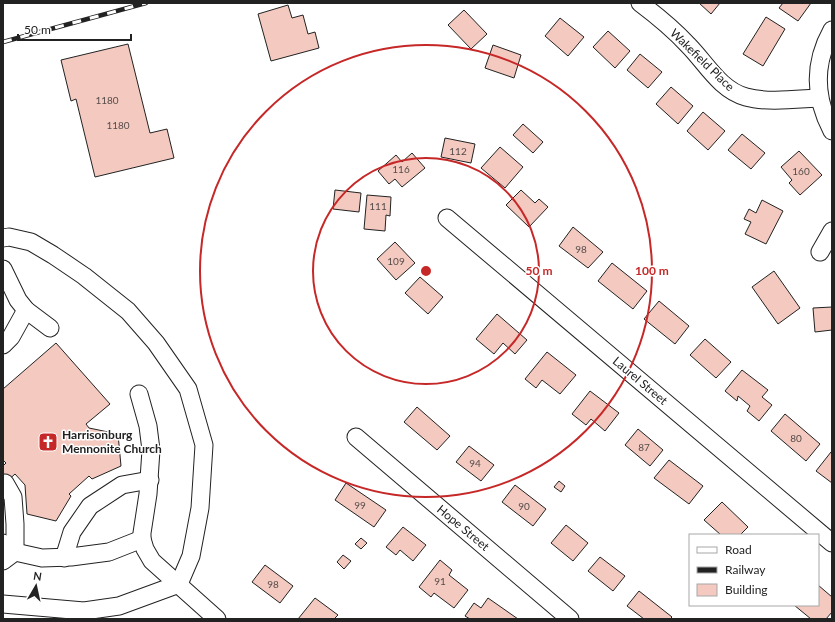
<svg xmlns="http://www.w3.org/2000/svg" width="835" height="622" font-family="Lato,sans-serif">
  <rect width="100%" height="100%" fill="#fff"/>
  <g fill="#f3c9c0" stroke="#222">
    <polygon points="699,3 720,3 711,14"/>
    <polygon points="783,3 811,3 798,21 779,8"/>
    <polygon points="288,5 292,18 303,15 308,34 315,32 319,48 271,61 258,14"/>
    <polygon points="464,10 487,34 471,49 448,25"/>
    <polygon points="766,17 785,29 763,66 743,54"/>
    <polygon points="560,18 584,37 568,56 545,36"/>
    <polygon points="608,31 630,51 615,68 593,47"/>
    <polygon points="128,44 150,133 167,129 174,158 95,177 76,99 71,101 61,60"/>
    <polygon points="493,45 521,55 514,78 485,68"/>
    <polygon points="640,54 662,72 648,88 627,70"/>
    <polygon points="671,87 693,106 678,124 656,104"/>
    <polygon points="703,112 725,131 708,150 687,131"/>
    <polygon points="523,124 543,142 533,153 513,135"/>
    <polygon points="742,134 765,153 751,169 728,150"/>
    <polygon points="445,138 475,144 471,163 441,157"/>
    <polygon points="500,147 523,167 505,188 481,168"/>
    <polygon points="799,151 822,175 800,195 789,183 792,180 781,167"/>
    <polygon points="412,153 425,168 402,187 395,179 389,184 378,171 396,155 402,162"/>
    <polygon points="335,190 361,193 359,212 333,209"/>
    <polygon points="521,190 535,203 539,199 548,207 529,227 506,205"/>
    <polygon points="367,195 391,197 390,216 386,215 385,231 364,229"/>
    <polygon points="762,200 783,211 766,244 745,234 751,222 744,219 749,209 756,213"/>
    <polygon points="573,227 603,252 588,268 559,246"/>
    <polygon points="395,242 415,263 396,280 377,259"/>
    <polygon points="612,263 647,291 633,309 598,281"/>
    <polygon points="774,271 800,308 778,324 752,287"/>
    <polygon points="420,277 443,297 428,314 405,293"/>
    <polygon points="659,301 689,326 675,344 644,319"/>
    <polygon points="832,307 832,330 815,332 813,308"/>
    <polygon points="497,314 527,340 515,354 503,343 494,354 476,339"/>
    <polygon points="705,339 731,362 716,378 690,355"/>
    <polygon points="56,343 110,404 86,424 89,428 118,434 121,466 92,479 89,476 69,494 71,496 56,521 27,514 25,485 15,474 3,485 3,466 6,463 3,460 3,389"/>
    <polygon points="547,352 576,375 560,394 542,380 536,388 525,379"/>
    <polygon points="742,370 768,390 762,397 772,405 759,421 747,411 750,406 738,396 737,401 725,391"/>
    <polygon points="590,391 619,413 605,431 591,419 586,425 572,414"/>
    <polygon points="417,407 450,436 437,450 404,422"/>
    <polygon points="785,414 820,444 806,461 771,431"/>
    <polygon points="638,429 663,450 650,466 625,445"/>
    <polygon points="469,446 494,465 481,481 456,462"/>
    <polygon points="831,452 832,453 832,483 816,471"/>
    <polygon points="669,460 703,486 689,504 654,478"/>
    <polygon points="559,481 565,486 561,492 554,487"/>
    <polygon points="346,483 386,510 374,527 335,500"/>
    <polygon points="515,485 546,509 533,526 502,502"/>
    <polygon points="722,502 748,527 740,535 721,535 704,520"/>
    <polygon points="566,525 588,543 573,561 551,543"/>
    <polygon points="403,527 426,545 413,561 400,550 396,555 386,547"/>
    <polygon points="361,538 367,543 361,549 355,544"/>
    <polygon points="343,555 351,561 344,569 337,562"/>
    <polygon points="600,557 625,576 613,591 588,571"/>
    <polygon points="440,560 452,570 449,575 468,590 454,608 434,593 431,597 419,587"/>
    <polygon points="265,565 293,586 280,603 252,582"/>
    <polygon points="818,585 832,597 832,612 826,619 811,619 794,605 818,605"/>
    <polygon points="639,591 672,617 670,619 644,619 627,606"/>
    <polygon points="315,598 338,615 334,619 298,619"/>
    <polygon points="488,598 518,619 470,619 465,616 474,603 481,608"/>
  </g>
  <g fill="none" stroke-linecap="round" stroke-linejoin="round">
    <defs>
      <g id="minor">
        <path d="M640 3C656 15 674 30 688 45 706 63 720 90 746 97 767 103 798 99 819 98"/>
        <path d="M832 30C813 64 814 97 832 131"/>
        <polyline points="447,218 832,543"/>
        <polyline points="3,238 9,237 31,242 53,255 84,276 128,311 156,343 188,389 204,445 200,508 191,556 179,584 119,606 84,611 3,604"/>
        <polyline points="820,252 832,231"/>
        <polyline points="3,269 18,300 26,310 50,328"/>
        <polyline points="3,345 11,337 26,310"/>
        <polyline points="139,394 148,426 151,450 148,494 142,533 142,539 145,549 152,561 217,619"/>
        <polyline points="356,437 570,619"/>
        <polyline points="3,543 15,552 42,558 71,557 109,552 142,539"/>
        <polyline points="64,558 72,532 90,506 122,485 150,480"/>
        <polyline points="3,561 15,552 15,524 13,497 5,483"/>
      </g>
    </defs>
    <use href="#minor" stroke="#222" stroke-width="19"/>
    <use href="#minor" stroke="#fff" stroke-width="17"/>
    <defs>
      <polyline id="rail" points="3,42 146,3"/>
    </defs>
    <use href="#rail" stroke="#222" stroke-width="4.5"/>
    <use href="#rail" stroke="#fff" stroke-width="3" stroke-dasharray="9" stroke-linecap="butt"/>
  </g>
  <g fill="none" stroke="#c62828" stroke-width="2">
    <circle cx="426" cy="271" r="113"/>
    <circle cx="426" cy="271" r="226"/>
  </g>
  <defs>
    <symbol id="church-square" viewBox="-11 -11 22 22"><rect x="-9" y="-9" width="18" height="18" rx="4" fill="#c62828" stroke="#fff"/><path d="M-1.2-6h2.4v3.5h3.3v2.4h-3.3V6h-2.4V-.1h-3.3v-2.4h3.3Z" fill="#fff"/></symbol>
  </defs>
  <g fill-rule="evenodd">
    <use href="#church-square" x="37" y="431" width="22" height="22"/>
  </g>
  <g text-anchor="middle" stroke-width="3" stroke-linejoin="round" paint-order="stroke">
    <g font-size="10" fill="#564c4a">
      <text x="107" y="104">1180</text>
      <text x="118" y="129">1180</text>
      <text x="458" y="155">112</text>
      <text x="401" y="173">116</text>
      <text x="801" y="175">160</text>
      <text x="378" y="210">111</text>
      <text x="581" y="253">98</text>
      <text x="396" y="265">109</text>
      <text x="796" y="442">80</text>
      <text x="644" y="451">87</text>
      <text x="475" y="467">94</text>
      <text x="360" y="509">99</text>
      <text x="524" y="510">90</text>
      <text x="440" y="585">91</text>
      <text x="273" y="588">98</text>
    </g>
    <g font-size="12" fill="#222" stroke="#fff">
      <text transform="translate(702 60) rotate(44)" y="4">Wakefield Place</text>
      <text transform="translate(640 381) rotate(40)" y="4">Laurel Street</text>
      <text transform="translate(463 528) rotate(40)" y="4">Hope Street</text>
    </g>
    <g font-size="12" font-weight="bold" fill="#222" stroke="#fff" text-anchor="start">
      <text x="62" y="439">Harrisonburg<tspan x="62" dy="14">Mennonite Church</tspan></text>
    </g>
  </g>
  <circle cx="426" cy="271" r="6" fill="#c62828" stroke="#fff" stroke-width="2"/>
  <g font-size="12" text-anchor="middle" font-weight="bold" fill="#c62828" stroke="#fff" stroke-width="3" stroke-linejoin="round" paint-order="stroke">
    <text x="539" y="275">50 m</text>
    <text x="652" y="275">100 m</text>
  </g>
  <rect width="835" height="622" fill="none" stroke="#222222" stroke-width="8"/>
  <rect x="689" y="534" width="130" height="72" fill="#ffffff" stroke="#a7a7a7"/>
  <rect x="697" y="547" width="20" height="6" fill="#ffffff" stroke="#a7a7a7"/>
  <text x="725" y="554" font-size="12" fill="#222222">Road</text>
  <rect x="697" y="567" width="20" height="6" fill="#222222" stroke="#a7a7a7"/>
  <text x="725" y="574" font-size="12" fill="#222222">Railway</text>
  <rect x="697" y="584" width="20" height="12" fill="#f3c9c0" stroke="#a7a7a7"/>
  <text x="725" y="594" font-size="12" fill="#222222">Building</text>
  <g transform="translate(36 586) rotate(9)" stroke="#ffffff" stroke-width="3" paint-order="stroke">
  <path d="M0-3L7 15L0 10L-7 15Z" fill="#222222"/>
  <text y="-6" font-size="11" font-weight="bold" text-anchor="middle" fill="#222222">N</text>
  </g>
  <path d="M18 34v6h113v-6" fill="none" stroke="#222222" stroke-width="2"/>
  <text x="24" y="34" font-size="12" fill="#222222" stroke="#ffffff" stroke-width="3" paint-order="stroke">50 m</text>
</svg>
